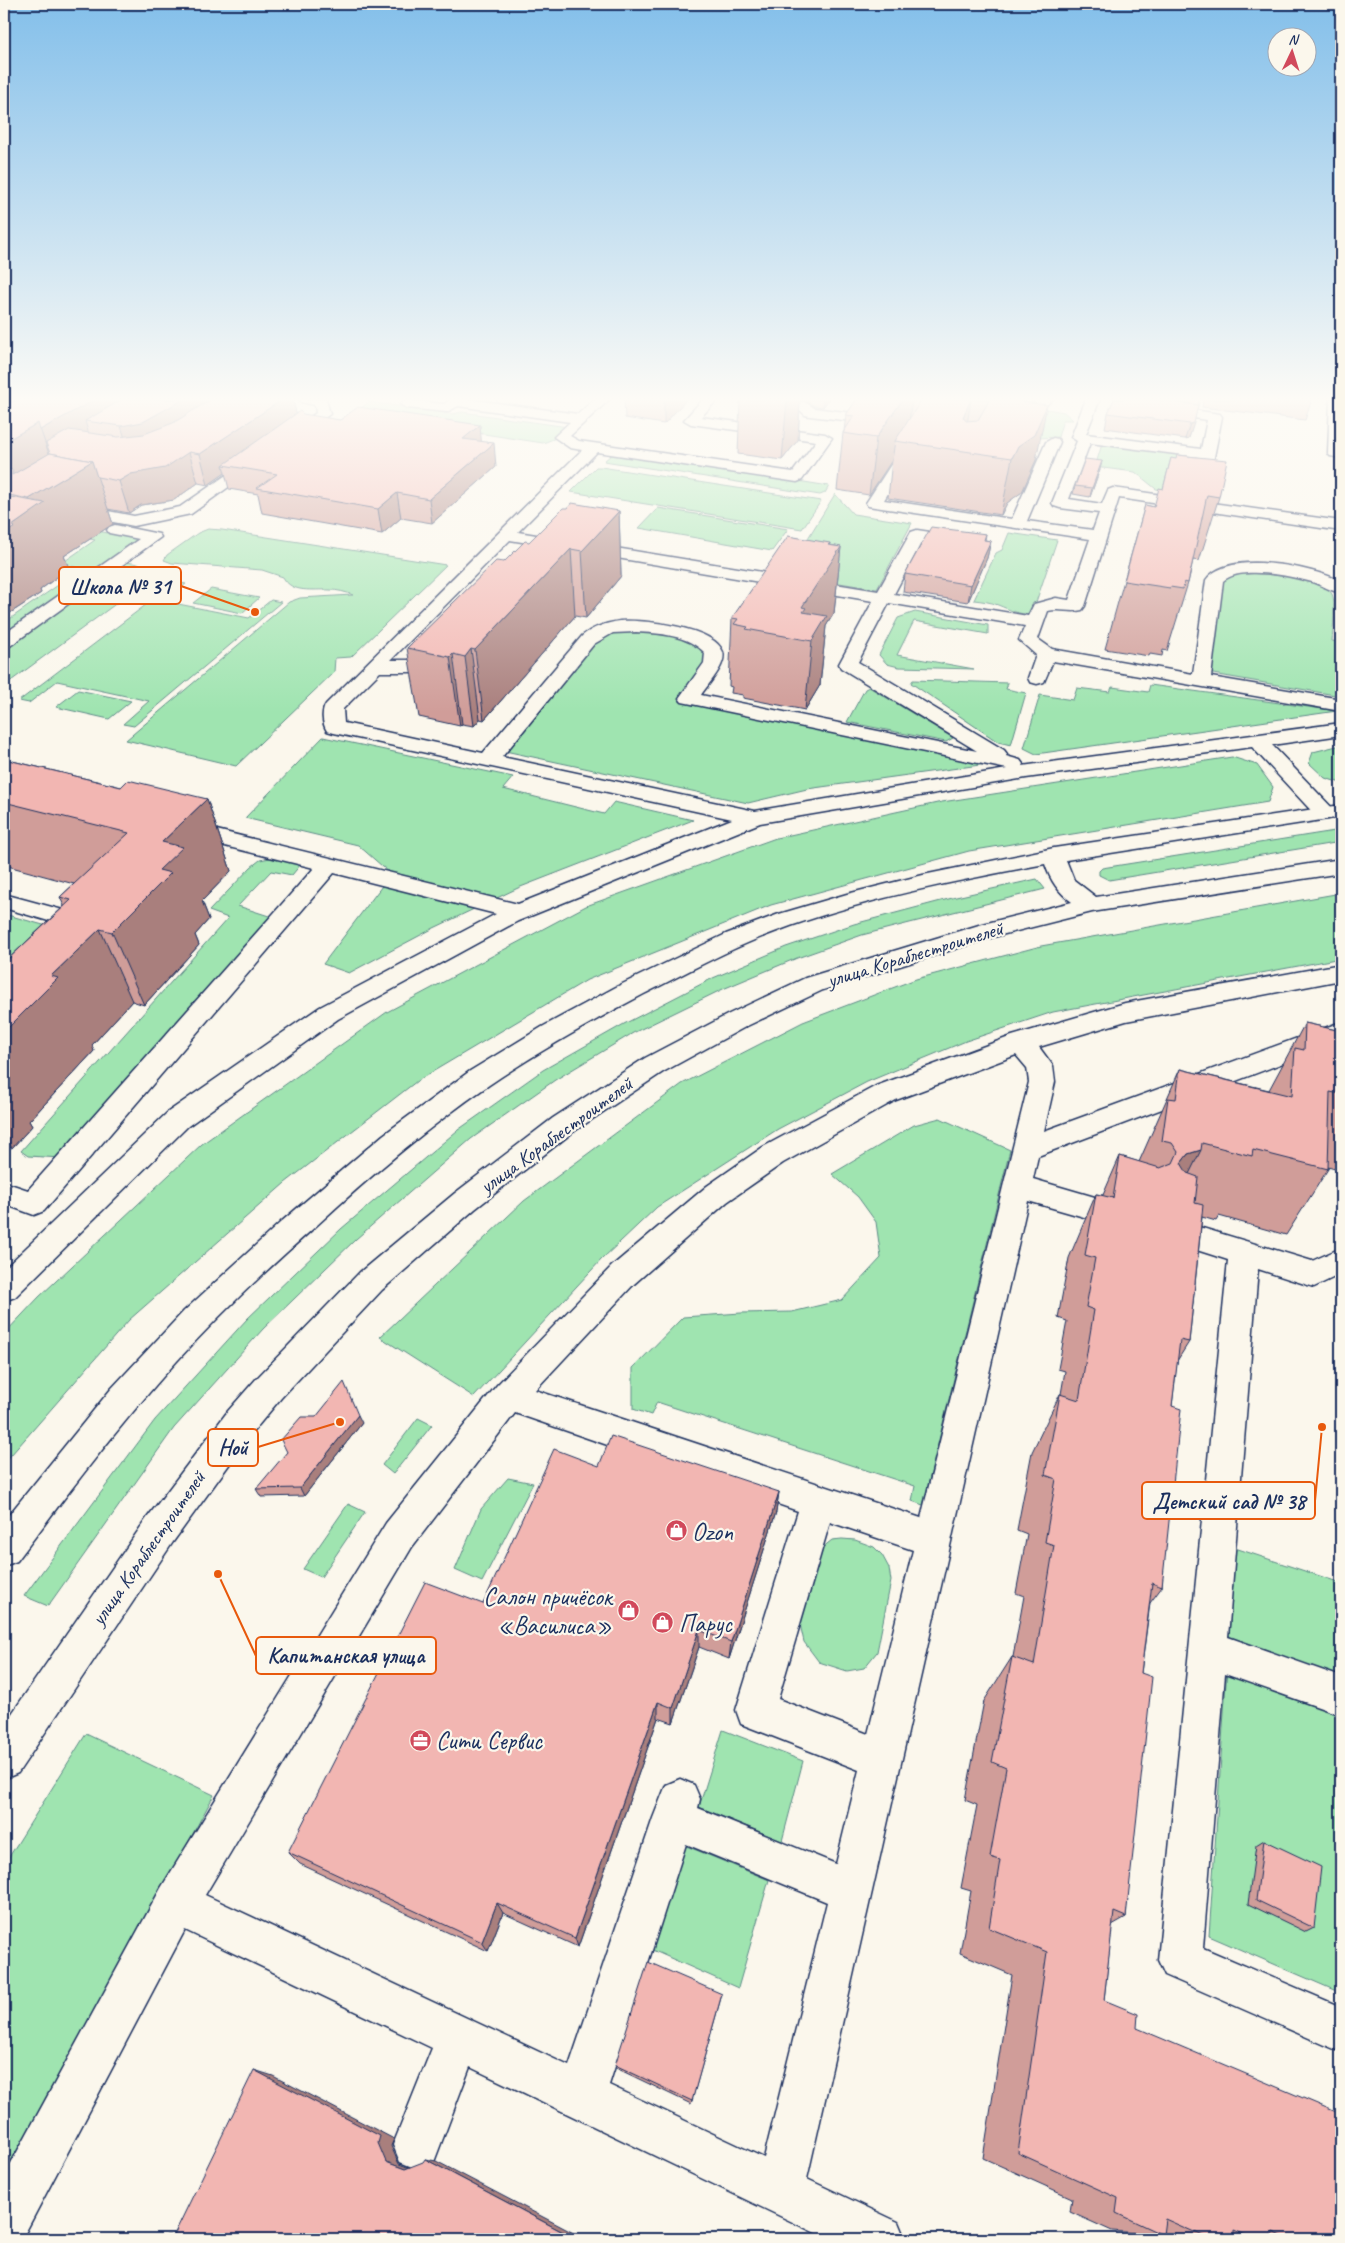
<svg xmlns="http://www.w3.org/2000/svg" width="1345" height="2243" font-family="Caveat,sans-serif">
  <rect width="100%" height="100%" fill="#fbf7ec"/>
  <filter id="ink" filterUnits="userSpaceOnUse"><feTurbulence type="fractalNoise" baseFrequency=".02" numOctaves="2"/><feDisplacementMap in="SourceGraphic" scale="10" xChannelSelector="R" yChannelSelector="G"/><feConvolveMatrix kernelMatrix="1 2 1 2 8 2 1 2 1" color-interpolation-filters="sRGB"/></filter>
  <g filter="url(#ink)">
    <g fill="#9fe4b0" stroke="#5d8a87">
      <polygon points="369,402 453,414 462,412 568,427 556,438 543,443 353,414"/>
      <polygon points="1047,409 1064,412 1073,420 1063,420 1058,437 1039,438 1041,412"/>
      <polygon points="1102,444 1201,457 1193,494 1156,489 1135,472 1095,467"/>
      <polygon points="618,454 629,454 829,486 825,493 820,495 604,461 611,455"/>
      <polygon points="596,467 601,467 821,501 802,529 571,492"/>
      <polygon points="835,494 853,514 912,523 877,589 821,580 802,548"/>
      <polygon points="658,508 788,529 772,551 639,528"/>
      <polygon points="81,528 140,539 112,559 163,569 4,686 4,623 81,569 62,563 95,540 71,535"/>
      <path d="M208 529 222 530 446 565 351 657 335 658 334 672 236 766 126 740 289 602 300 598 353 595C346 592 337 590 330 590 312 589 292 594 283 577L262 570 172 563 164 560 167 555 198 533Z"/>
      <path d="M1009 533 1057 540 1032 614C1018 615 1011 610 998 605 991 602 982 601 974 600L996 553 1002 550Z"/>
      <path d="M1231 573C1252 573 1321 575 1332 594 1336 602 1333 631 1332 641L1341 642V696L1213 674 1208 669 1221 581Z"/>
      <polygon points="176,582 186,584 163,601 249,618 271,600 281,602 134,726 123,724 149,701 57,681 29,703 19,701"/>
      <polygon points="211,589 259,598 242,613 193,603"/>
      <polygon points="915,612 988,625 988,634 914,621 897,655 974,669 899,667 887,664 879,655 898,618"/>
      <polygon points="642,631 683,638 707,652 705,662 679,701 987,764 807,789 748,803 505,751 595,641 606,633"/>
      <polygon points="913,680 1008,683 1006,689 1026,693 1011,745 998,742 911,683"/>
      <polygon points="1150,685 1337,711 1036,754 1024,748 1040,695 1073,700 1077,688 1110,692 1112,687 1148,692"/>
      <polygon points="869,687 953,738 946,742 847,722 865,689"/>
      <polygon points="78,690 131,701 109,719 56,707"/>
      <polygon points="323,737 513,777 503,789 604,814 614,802 693,820 518,888 434,928 349,973 323,964 391,874 358,845 245,818"/>
      <polygon points="1341,745 1341,783 1325,778 1309,763 1313,752"/>
      <polygon points="1232,757 1257,765 1273,787 1268,802 969,851 771,905 587,980 417,1081 285,1183 129,1320 4,1463 4,1334 39,1297 202,1144 387,1012 586,906 776,838 942,802"/>
      <polygon points="1341,830 1341,842 1109,880 1099,875 1099,871 1102,868"/>
      <polygon points="275,857 301,864 292,875 271,871 238,906 272,917 61,1158 28,1156 21,1151 228,918 209,911 251,867 260,860"/>
      <polygon points="1037,879 1045,889 862,935 797,958 723,989 633,1033 555,1080 471,1139 356,1239 263,1329 174,1428 48,1606 24,1596 155,1420 247,1319 341,1229 458,1130 543,1070 624,1024 713,978 786,947 854,924 956,897"/>
      <polygon points="1341,893 1341,958 1053,1012 966,1041 867,1082 778,1129 657,1207 602,1259 474,1397 380,1337 524,1201 682,1084 803,1022 916,979 1041,946"/>
      <polygon points="4,914 61,930 4,969"/>
      <polygon points="940,1118 1010,1150 923,1505 912,1501 915,1486 657,1402 651,1415 633,1409 633,1368 683,1317 741,1313 792,1312 842,1300 881,1258 876,1222 858,1197 832,1174 914,1125"/>
      <polygon points="418,1418 432,1425 393,1474 382,1465"/>
      <polygon points="508,1478 533,1483 482,1582 455,1570 481,1509"/>
      <polygon points="348,1504 365,1512 321,1577 303,1569"/>
      <polygon points="842,1539 855,1540 874,1547 882,1555 889,1568 891,1581 877,1652 864,1668 847,1671 819,1662 804,1642 798,1615 822,1548 832,1540"/>
      <polygon points="1235,1548 1341,1583 1341,1993 1209,1936"/>
      <polygon points="723,1730 803,1761 782,1841 699,1807"/>
      <polygon points="86,1734 214,1795 4,2181 4,1865"/>
      <polygon points="684,1845 769,1880 738,1988 650,1949"/>
    </g>
    <g fill="none" stroke-linecap="round" stroke-linejoin="round">
      <defs>
        <g id="minor">
          <polygon points="299,399 326,399 330,414 191,514 134,526 4,501 4,491 134,516 180,507 316,413 315,405 301,402"/>
          <path d="M451 399H467L578 414 595 399H610L570 436 579 441 793 472 816 441 691 424 684 420 703 399H718L701 417 825 434 832 438 802 480 797 482 597 452 518 532 878 591 911 532 917 530 963 537 969 539 971 542 969 545 963 547 922 541 894 594 1028 616 1034 604 1056 598 1069 600 1090 539 868 506 866 503 905 443H915L917 446 884 500 1012 519 1046 442 1053 438 1058 439 1060 442 1027 521 1093 530 1099 513 1060 508 1054 506 1052 503 1077 441 1071 437 1086 399H1100L1086 434 1201 449 1207 420 1159 413 1152 409 1159 405 1220 414 1222 417 1205 502 1341 521V531L1119 498 1085 606 1082 610C1070 613 1060 608 1048 611L1038 639 1052 649 1193 674 1206 580C1228 549 1312 567 1341 581V593C1331 591 1322 585 1312 582 1290 576 1241 565 1223 581L1211 677 1341 699V711L1053 661 1044 682 1037 684 1030 682 1028 678 1036 655 1019 640 1025 626 889 603 858 662 1004 750 1007 754 1006 756 1020 760 1023 764 1022 766 1341 723V735L1272 745 1337 813 1334 818 1326 819 1318 818 1252 747 1026 778 760 823 518 921 338 1019 188 1126 15 1297 4 1301V1269L168 1112 320 1007 496 914 334 873 44 1211 34 1215 4 1204V1182L28 1190 314 868 176 834 173 829 176 824 184 822 518 904 732 819 334 733 327 731C322 724 321 711 326 704L582 450 570 448 554 437 570 422 458 406 447 412 407 408 400 404 407 400 444 404ZM1090 443 1199 457 1190 499 1113 488 1108 490 1102 504 1069 499ZM510 540 873 601 839 664 841 668 977 751 701 695C708 684 727 665 723 652 715 627 642 619 620 621 606 623 593 627 582 636L483 753 344 723 343 709 380 672H430C439 669 447 661 452 653L450 649C438 646 433 652 425 660H391ZM636 632C659 633 688 635 705 653L704 663 679 698 682 702 1007 769 755 811 502 757 594 644 613 633Z"/>
          <path d="M761 399C778 399 801 396 814 408L884 417 891 421 884 425 810 416 805 415 799 409 763 402Z"/>
          <polygon points="1037,399 1053,399 1038,413 1009,423 1002,419 1004,416 1028,407"/>
          <polygon points="1330,399 1341,399 1341,458 1330,456 1328,453"/>
          <polygon points="115,525 159,534 161,537 10,646 4,647 4,634 139,539 109,533 107,530 109,527"/>
          <path d="M4 894 85 916 89 921C81 933 72 940 58 937L54 931 59 924 4 908Z"/>
          <path d="M1341 964V980L1126 1021 1039 1047 1053 1066 1055 1082 1044 1131 1341 1022V1041L1038 1156 1033 1179 1136 1209 1141 1217 1136 1225 1126 1229 1028 1201 807 2179 898 2222 905 2239H828L470 2067 434 2162 417 2169 400 2162 393 2145 432 2048 185 1930 22 2239H4V2176L161 1888 386 1523 497 1385 612 1266 707 1186 763 1147 876 1086 1012 1036 1125 1003ZM1016 1055 1027 1068 1029 1082 921 1518 535 1390 634 1284 727 1202 783 1163 896 1100ZM515 1413 798 1511 736 1710 741 1724 859 1770 836 1864 698 1808 700 1799 694 1785 680 1779 666 1785 653 1818 569 2066 205 1895 412 1547ZM830 1522 913 1550 868 1734 778 1699ZM686 1844 827 1902 764 2158 609 2085Z"/>
          <polygon points="1166,1217 1312,1261 1341,1248 1341,1274 1314,1287 1258,1269 1228,1637 1341,1677 1341,1715 1225,1674 1203,1948 1341,2007 1341,2052 1165,1975 1158,1960 1228,1260 1156,1237 1151,1229 1156,1221"/>
        </g>
        <path id="major" d="M1341 805V817L1066 860 1074 880 1096 897 1341 859V873L1092 912 993 937 823 990 747 1026 663 1072 573 1132 475 1209 382 1290 281 1398 252 1433 173 1542 18 1773 4 1779V1725L147 1518 228 1411 257 1378 360 1272 455 1193 553 1118 645 1058 729 1014 805 978 979 925 1072 902C1059 893 1050 880 1045 864 955 881 863 899 777 931 731 948 687 972 644 994 591 1022 539 1051 489 1085 427 1128 370 1176 315 1227 267 1269 220 1314 177 1361 120 1424 68 1493 17 1561L4 1566V1521L111 1389 184 1311 281 1222 383 1135 470 1071 542 1027 616 987 726 934 779 914 847 894 923 875 1054 848Z"/>
      </defs>
      <use href="#minor" stroke="#1b2f5e" stroke-width="3"/>
      <use href="#major" stroke="#1b2f5e" stroke-width="3"/>
      <use href="#minor" fill="#fbf7ec" fill-rule="evenodd"/>
      <use href="#major" fill="#fbf7ec" fill-rule="evenodd"/>
    </g>
    <g fill="#d09d99" stroke="#1b2f5e">
      <polygon points="4,399 293,399 296,414 481,442 496,467 432,523 401,518 382,534 262,513 258,494 229,489 225,473 208,485 198,483 174,500 141,505 129,513 108,509 113,524 64,556 69,568 40,590 41,593 4,617"/>
      <polygon points="624,399 687,399 664,424 625,418"/>
      <polygon points="740,399 800,399 798,440 782,460 738,454"/>
      <polygon points="800,399 829,399 823,407 815,406 803,400"/>
      <polygon points="857,399 1019,399 1036,460 1022,492 1007,503 1001,515 888,498 892,460 869,495 837,490 843,433 844,431 846,415"/>
      <polygon points="1114,399 1200,399 1189,438 1185,439 1105,428 1108,413"/>
      <polygon points="1203,399 1312,399 1305,420 1202,407"/>
      <polygon points="1171,458 1219,497 1199,561 1193,560 1188,583 1167,651 1163,650 1162,656 1150,654 1149,656 1105,649 1145,505 1154,507 1163,489"/>
      <polygon points="1102,461 1100,469 1090,497 1073,494 1075,486"/>
      <polygon points="619,511 621,576 586,618 575,616 484,720 480,719 474,726 462,724 460,726 419,717 407,648 504,562 529,542"/>
      <polygon points="986,534 985,540 991,541 987,558 968,602 903,592 905,574"/>
      <polygon points="830,545 841,547 834,613 826,626 820,685 805,710 743,698 743,695 731,693 732,687 729,686 732,618"/>
      <polygon points="4,759 121,787 207,799 231,871 202,901 209,919 195,935 199,945 144,1005 132,1001 92,1045 94,1051 29,1121 32,1126 12,1148 4,1146 4,963 64,906 60,897 74,884 4,865"/>
      <polygon points="1305,1023 1341,1031 1341,1166 1337,1165 1335,1169 1328,1167 1328,1169 1286,1235 1219,1216 1216,1221 1202,1217 1189,1342 1177,1361 1172,1406 1162,1587 1150,1603 1141,1673 1126,1917 1112,1925 1104,2000 1137,2028 1341,2239 1163,2239 1152,2234 1112,2231 1070,2212 1072,2198 983,2158 1012,1975 960,1953 971,1891 961,1888 977,1805 965,1800 984,1701 1012,1657 1013,1657 1024,1596 1016,1593 1027,1534 1017,1530 1032,1452 1060,1394 1061,1394 1065,1371 1058,1369 1067,1321 1058,1318 1069,1258 1096,1194 1103,1195 1120,1156 1139,1162 1180,1069 1269,1090"/>
      <polygon points="362,1423 304,1496 261,1497 256,1489"/>
      <polygon points="599,1466 779,1492 776,1512 729,1659 699,1647 673,1723 658,1718 578,1947 503,1913 488,1951 300,1864 288,1852 483,1604"/>
      <polygon points="1264,1840 1314,1928 1306,1932 1248,1904 1256,1845"/>
      <polygon points="722,1994 691,2104 616,2068 615,2065"/>
    </g>
    <g fill="#a97f7d" stroke="#1b2f5e">
      <polygon points="4,399 124,399 85,421 90,438 51,460 40,430 92,401 4,426"/>
      <polygon points="184,399 212,399 131,457 121,426"/>
      <polygon points="283,399 293,399 298,423 223,465 225,473 208,485 200,454"/>
      <polygon points="664,399 687,399 664,424"/>
      <polygon points="787,399 800,399 798,440 782,460"/>
      <polygon points="823,399 829,399 823,407"/>
      <polygon points="903,399 912,399 907,438 895,441 892,460 869,495 876,438"/>
      <polygon points="971,399 963,451 963,417"/>
      <polygon points="1047,405 1036,460 1022,492 1007,503 1001,515 1012,458 1018,446"/>
      <polygon points="38,423 49,454 4,480 4,442"/>
      <polygon points="1194,423 1189,438 1185,439 1190,424"/>
      <polygon points="480,425 482,449 463,439"/>
      <polygon points="494,443 496,467 432,523 429,499"/>
      <polygon points="189,452 198,483 174,500 141,505 129,513 119,481 131,474"/>
      <polygon points="92,461 113,524 64,556 69,568 40,590 41,593 4,617 4,534 12,526 33,511 29,499"/>
      <polygon points="1102,461 1100,469 1090,497 1092,488"/>
      <polygon points="397,493 401,518 382,534 378,509"/>
      <polygon points="619,511 621,576 586,618 582,551"/>
      <polygon points="991,541 987,558 968,602 971,585"/>
      <polygon points="830,543 827,567 841,547 834,613 826,626 820,685 805,710 812,641 802,607"/>
      <polygon points="571,549 575,616 484,720 475,650"/>
      <polygon points="471,649 480,719 474,726 465,657"/>
      <polygon points="453,654 462,724 460,726 450,657"/>
      <polygon points="207,799 231,871 202,901 209,919 195,935 199,945 144,1005 112,932 159,870 162,842"/>
      <polygon points="100,929 132,1001 92,1045 94,1051 29,1121 32,1126 12,1148 4,1135 4,1032 51,976"/>
      <polygon points="1201,1150 1168,1216 1181,1163 1188,1154"/>
      <polygon points="358,1415 362,1423 304,1496 300,1488"/>
      <polygon points="779,1492 776,1512 729,1659 731,1642"/>
      <polygon points="699,1630 699,1647 673,1723 673,1708"/>
      <polygon points="658,1702 658,1718 578,1947 575,1938"/>
      <polygon points="497,1903 503,1913 488,1951 482,1942"/>
      <polygon points="254,2070 273,2076 394,2139 391,2146 399,2164 418,2171 405,2169 386,2162"/>
      <polygon points="425,2159 436,2161 585,2239 576,2239"/>
      <polygon points="184,2235 191,2239 163,2239 159,2236"/>
    </g>
    <g fill="#f2b6b2" stroke="#1b2f5e">
      <polygon points="22,399 96,399 40,430 38,423 4,442 4,404"/>
      <polygon points="123,399 184,399 143,422 121,426 85,421"/>
      <polygon points="212,399 283,399 200,454 189,452 165,468 131,474 119,481 97,477 92,461 50,453 46,443 69,430 118,437 144,434 173,423"/>
      <polygon points="857,399 903,399 876,438 843,433 854,416 846,415"/>
      <polygon points="922,399 971,399 963,417 966,421 978,420 990,399 1019,399 1022,402 1047,405 1034,435 1018,446 1012,458 895,441"/>
      <polygon points="1114,399 1149,399 1198,405 1194,423 1190,424 1108,413"/>
      <polygon points="358,407 480,425 463,439 494,443 429,499 397,493 378,509 257,488 277,474 223,465 300,411 303,414 340,420"/>
      <polygon points="50,453 92,461 29,499 4,494 4,468 13,470 12,475"/>
      <polygon points="1177,455 1227,460 1219,497 1207,495 1188,583 1184,582 1183,589 1170,587 1170,588 1124,581 1145,505 1154,507 1159,488 1163,489 1171,458 1176,459"/>
      <polygon points="1085,459 1102,461 1092,488 1075,486"/>
      <polygon points="4,496 45,503 12,526 15,527 4,534"/>
      <polygon points="572,503 619,511 582,551 571,549 475,650 471,649 465,657 453,654 450,657 407,648 496,561 504,562 525,541 529,542 563,508 568,508"/>
      <polygon points="931,527 986,534 984,540 991,541 971,585 905,574"/>
      <polygon points="788,536 830,543 828,545 841,547 802,607 806,608 803,612 827,616 812,641 746,629 748,627 734,624 738,619 732,618"/>
      <polygon points="4,759 121,787 128,780 207,799 162,842 183,847 159,870 171,873 112,932 100,929 51,976 58,978 4,1032 4,963 71,900 60,897 129,833 4,802"/>
      <polygon points="1305,1023 1341,1031 1341,1094 1330,1092 1328,1169 1253,1150 1252,1156 1202,1143 1201,1150 1188,1154 1181,1163 1187,1173 1198,1177 1195,1203 1203,1205 1189,1342 1180,1340 1172,1406 1181,1409 1162,1587 1152,1583 1141,1673 1152,1677 1126,1917 1114,1912 1104,2000 1138,2014 1137,2028 1341,2114 1341,2239 1289,2239 1273,2232 1272,2239 1255,2239 1234,2230 1234,2239 1210,2239 1165,2219 1163,2235 1116,2213 1118,2198 1018,2153 1047,1952 989,1928 1000,1860 990,1857 1006,1768 992,1762 1012,1657 1034,1665 1054,1545 1045,1542 1056,1479 1045,1475 1060,1394 1079,1400 1094,1310 1086,1307 1095,1258 1085,1255 1096,1194 1113,1198 1120,1156 1160,1168 1173,1163 1178,1152 1172,1143 1162,1141 1168,1098 1176,1099 1180,1069 1292,1096 1295,1048 1304,1050"/>
      <polygon points="344,1382 358,1415 300,1488 256,1489 287,1452 281,1440 301,1417 316,1417"/>
      <polygon points="611,1436 779,1492 731,1642 699,1630 673,1708 658,1702 575,1938 497,1903 482,1942 288,1852 425,1582 483,1604 554,1449 599,1466"/>
      <polygon points="1264,1840 1321,1867 1314,1928 1256,1900"/>
      <polygon points="648,1962 722,1994 692,2101 615,2065"/>
      <polygon points="254,2070 380,2136 378,2143 386,2162 405,2169 423,2162 425,2159 576,2239 172,2239"/>
      <polygon points="159,2236 163,2239 158,2239"/>
    </g>
  </g>
  <linearGradient id="sky" x2="0" y2="1"><stop stop-color="#83bfea"/><stop offset="0.56" stop-color="#fdfbf6"/><stop offset="1" stop-color="#fdfbf6" stop-opacity="0"/></linearGradient>
  <rect width="1345" height="713" fill="url(#sky)"/>
  <defs>
    <symbol id="shop-disc" viewBox="-11 -11 22 22"><circle r="9.5" fill="#d1495b" stroke="#fbf7ec"/><path d="M-5-2.5h2.3a2.7 3.5 0 0 1 5.4 0H5L5.5 6h-11ZM-1.5-2.5h3a1.5 2.3 0 0 0-3 0Z" fill="#fff"/></symbol>
    <symbol id="office-disc" viewBox="-11 -11 22 22"><circle r="9.5" fill="#d1495b" stroke="#fbf7ec"/><path d="M-6-3h4V-5.5h4V-3h4V5H-6ZM-1-4.5V-3h2v-1.5ZM-6 0V1H6V0Z" fill="#fff"/></symbol>
  </defs>
  <g fill-rule="evenodd">
    <use href="#shop-disc" x="664" y="1518" width="25" height="25"/>
    <use href="#shop-disc" x="616" y="1598" width="25" height="25"/>
    <use href="#shop-disc" x="650" y="1610" width="25" height="25"/>
    <use href="#office-disc" x="408" y="1728" width="25" height="25"/>
  </g>
  <g text-anchor="middle" stroke-width="4.5" stroke-linejoin="round" paint-order="stroke">
    <g font-size="21" fill="#1b2f5e" stroke="#fbf7ec">
      <text transform="translate(915 954) rotate(-17)" y="7">улица Кораблестроителей</text>
      <text transform="translate(556 1135) rotate(-36)" y="7">улица Кораблестроителей</text>
      <text transform="translate(148 1548) rotate(-55)" y="7">улица Кораблестроителей</text>
    </g>
    <g font-size="25" fill="#1b2f5e" stroke="#fbf7ec" text-anchor="start">
      <text x="692" y="1540">Ozon</text>
      <text x="612" y="1605" text-anchor="end">Салон причёсок<tspan x="612" dy="29">«Василиса»</tspan></text>
      <text x="679" y="1632">Парус</text>
      <text x="436" y="1749">Сити Сервис</text>
    </g>
  </g>
  <path fill="none" stroke="#e8590c" stroke-width="2" d="M255 612L181 586M340 1422L258 1447M1322 1427L1315 1501M218 1574L256 1656"/>
  <g fill="#e8590c" stroke="#fbf7ec" stroke-width="2">
    <circle cx="255" cy="612" r="5"/>
    <circle cx="340" cy="1422" r="5"/>
    <circle cx="1322" cy="1427" r="5"/>
    <circle cx="218" cy="1574" r="5"/>
  </g>
  <g fill="#fbf7ec" stroke="#e8590c" stroke-width="2">
    <rect x="59" y="567" width="122" height="37" rx="5"/>
    <rect x="208" y="1429" width="50" height="37" rx="5"/>
    <rect x="1142" y="1482" width="173" height="37" rx="5"/>
    <rect x="256" y="1637" width="180" height="37" rx="5"/>
  </g>
  <g font-size="22" text-anchor="middle" font-weight="bold" fill="#1b2f5e">
    <text x="120" y="594">Школа № 31</text>
    <text x="233" y="1455">Ной</text>
    <text x="1229" y="1509">Детский сад № 38</text>
    <text x="346" y="1663">Капитанская улица</text>
  </g>
  <rect width="1345" height="2243" fill="none" stroke="#fbf7ec" stroke-width="20"/>
  <rect x="10" y="10" width="1325" height="2223" fill="none" stroke="#1b2f5e" stroke-width="2" filter="url(#ink)"/>
  <g transform="translate(1292 52) rotate(4)"><circle r="24" fill="#fbf7ec" stroke="#a1a7b3"/>
  <path d="M0-4L9 19L0 12L-9 19Z" fill="#d1495b"/>
  <text y="-8" font-size="14" font-weight="bold" text-anchor="middle" fill="#1b2f5e">N</text>
  </g>
</svg>
